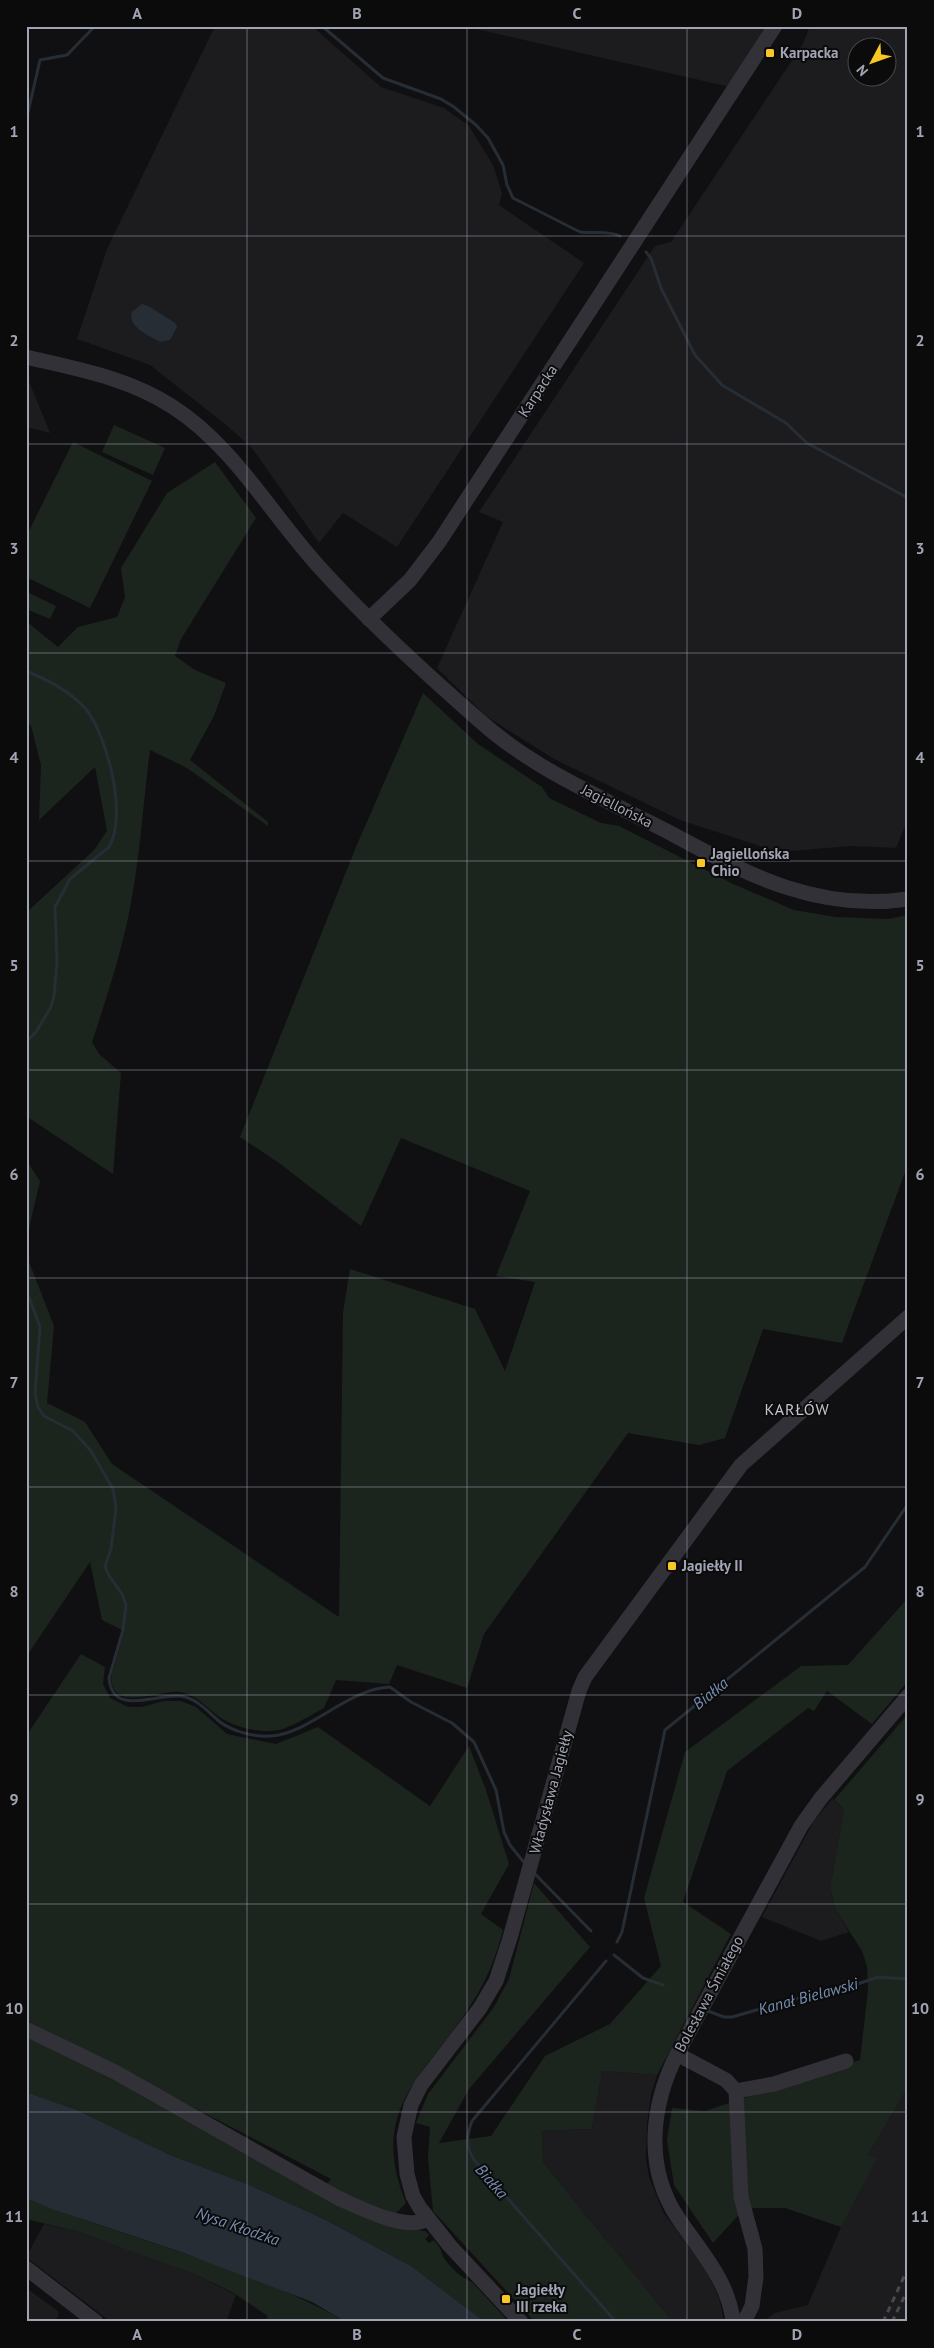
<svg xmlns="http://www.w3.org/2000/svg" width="934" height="2348" font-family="'PT Sans',sans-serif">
  <rect width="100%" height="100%" fill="#101012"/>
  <g fill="#1c1c1f" fill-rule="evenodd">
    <polygon points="215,26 312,26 381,87 444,108 469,126 493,165 502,193 499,205 584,263 397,547 343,513 319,543 252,448 225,424 150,365 77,339 107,249"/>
    <polygon points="463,26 767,26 730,87"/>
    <path d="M810 26H908V819L896 848 851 846 779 852 680 820 554 759 486 716 437 668 503 522 479 512 655 246 671 242 803 44ZM856 48H886V78H856Z"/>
    <polygon points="26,374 50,433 26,427"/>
    <polygon points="832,1799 844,1809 830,1888 836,1910 849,1932 821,1941 762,1917 814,1821"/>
    <polygon points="602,2071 657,2075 651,2094 647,2124 646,2160 649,2177 663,2212 709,2274 720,2301 724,2322 673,2322 543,2162 542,2131 592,2129"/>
    <polygon points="908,2087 908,2322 762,2322 775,2313 808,2305 841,2227 876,2158 868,2155"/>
    <polygon points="44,2224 79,2232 157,2259 192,2273 236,2295 226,2322 111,2322 26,2257"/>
    <polygon points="26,2288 59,2312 56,2322 26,2322"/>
  </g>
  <g fill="#1c241e">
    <polygon points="114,425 165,448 153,475 102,452"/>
    <polygon points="73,442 152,481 90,608 26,577 26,537"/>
    <path d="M215 462 256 518 181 639 175 656 195 670 226 683 214 716 190 760 268 822V826L187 768 150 750C143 804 140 859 129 913 120 957 106 1000 92 1042L99 1054 121 1073 113 1174 26 1116 28 911 94 850 107 831 95 767 39 820 41 765 31 726 26 721V621L58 647 78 627 117 617 125 597 121 568 167 493Z"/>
    <polygon points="29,593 56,606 50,619 26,609 26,600"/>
    <path d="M423 693 478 744 542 787 549 798 601 823 619 826 731 883 794 910 835 917 888 919 908 915V1164L842 1343 763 1329 725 1438 699 1445 628 1433 484 1634 467 1688 397 1665 389 1684 336 1680 324 1708C311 1715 286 1731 272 1731 255 1732 235 1727 221 1718 207 1709 196 1693 179 1692 159 1690 113 1713 111 1678L124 1631 102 1620 90 1562 26 1657V1254L54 1326 47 1403 85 1422 112 1464 339 1617 343 1313 350 1269 475 1309 505 1371 535 1282 496 1276 530 1191 401 1138 361 1226 279 1163 240 1137 356 847Z"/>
    <polygon points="26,1160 40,1181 26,1241"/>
    <polygon points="908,1598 908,1681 872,1724 827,1691 814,1711 808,1708 727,1771 683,1902 731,1934 657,2075 602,2071 592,2129 542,2131 543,2162 673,2322 535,2322 433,2211 428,2158 430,2127 416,2123 428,2094 494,2007 509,1979 534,1883 590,1947 469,2089 439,2143 491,2136 545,2056 610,2024 661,1966 644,1898 685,1752 801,1666 848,1665"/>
    <path d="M81 1654 105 1667 103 1684 110 1698 128 1707H141L164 1701H181L196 1707 227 1734 276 1744 318 1727 430 1806 469 1746 486 1790 509 1864 481 1914 503 1930C496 1956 487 1980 472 2003 426 2076 367 2107 406 2203L395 2214 345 2195 326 2185 331 2179 26 2020V1736Z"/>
    <polygon points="908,1714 908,2087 868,2155 877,2158 841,2227 785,2208 745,2208 713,2243 674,2185 667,2140 672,2108 705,2111 860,2060 868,1990 867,1966 862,1951 836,1910 830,1888 844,1809 834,1800"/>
    <path d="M26 2036 120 2080 400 2227 425 2231 429 2235 425 2239 429 2243 434 2240C443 2249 440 2254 446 2261 452 2269 463 2279 472 2282L509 2322H485L411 2266 324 2219 247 2184 170 2155 77 2110 26 2092Z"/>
    <path d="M26 2198C132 2241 246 2265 346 2322H265L268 2316 232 2292 192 2273 79 2232 26 2219Z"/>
  </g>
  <g fill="#262d35">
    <path d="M142 304 150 307 175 323 177 327 170 340 160 342C150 336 127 327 132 312Z"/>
    <polygon points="26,2092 77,2110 170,2155 247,2184 324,2219 411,2266 485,2322 346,2322 312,2302 181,2252 52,2209 26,2198"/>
  </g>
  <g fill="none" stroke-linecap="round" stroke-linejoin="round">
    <g stroke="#262d35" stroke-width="3">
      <path d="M322 26 383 78 441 99 454 107 476 125 488 138 503 165 507 185 513 198 580 232C594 234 607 230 620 236"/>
      <polyline points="26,121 40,60 67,55 95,26"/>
      <polyline points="646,252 651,258 661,288 695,355 722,385 786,423 807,443 908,498"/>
      <path d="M26 671C48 680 68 690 85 708 107 734 128 816 109 847L70 879 55 907 57 962 54 996 51 1007 36 1032 26 1042"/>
      <path d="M26 1289 40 1327 35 1393 38 1407 44 1416 73 1431 91 1451 113 1489 116 1508 111 1549 105 1566 108 1574 122 1594 126 1605 123 1630 109 1678C112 1717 156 1694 179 1696 196 1697 208 1712 220 1722 234 1732 254 1737 271 1736 309 1734 349 1688 390 1687L411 1702 452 1723 474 1742 496 1790 504 1832 510 1845 526 1865"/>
      <polyline points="534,1873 591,1931"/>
      <polyline points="617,1942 622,1932 665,1730 865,1567 908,1504"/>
      <polyline points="614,1955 643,1978 663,1985"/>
      <path d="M606 1961 472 2121C466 2136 466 2147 474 2160L616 2322"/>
      <polyline points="708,2011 724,2017 732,2017 813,1994 849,1987 878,1977 908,1979"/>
    </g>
    <g stroke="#313137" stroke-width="15">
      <path d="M26 357C77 369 129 378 173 407 235 447 272 516 321 569 370 623 425 673 480 721 537 772 608 800 674 835 750 876 819 912 908 899"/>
      <polyline points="369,619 410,580 439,542 775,26"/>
      <path d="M26 2029 115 2072 338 2198C359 2207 406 2232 427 2219"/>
      <polyline points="677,2054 726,2080 736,2091 774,2084 846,2061"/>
      <polyline points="736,2091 741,2197 755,2249 756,2277 752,2306 744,2322"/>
      <polyline points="26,2268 96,2322"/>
      <polyline points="521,2322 450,2246 420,2208 413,2196 407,2174 404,2137 411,2105 421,2085 480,2008 496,1981 510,1938 579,1691 585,1677 741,1465 908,1317"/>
      <path d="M733 2322C729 2281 700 2251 678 2218 644 2167 651 2106 677 2054L801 1826 821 1798 908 1696"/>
    </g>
    <g stroke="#484950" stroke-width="3" stroke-dasharray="6 5" stroke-linecap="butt">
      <polyline points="883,2322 908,2268"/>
      <polyline points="892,2322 908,2289"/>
    </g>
  </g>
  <path fill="none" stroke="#a1a4b3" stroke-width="1" stroke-opacity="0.55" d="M247 26V2322M467 26V2322M687 26V2322M26 236H908M26 444H908M26 653H908M26 861H908M26 1070H908M26 1278H908M26 1487H908M26 1695H908M26 1904H908M26 2112H908"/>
  <g fill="#f8c722" stroke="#0b0b0c" stroke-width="2">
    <rect x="765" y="48" width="10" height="10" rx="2.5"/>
    <rect x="696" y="858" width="10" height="10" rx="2.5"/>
    <rect x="667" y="1561" width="10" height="10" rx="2.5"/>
    <rect x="501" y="2294" width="10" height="10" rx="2.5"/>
  </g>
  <g text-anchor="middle" stroke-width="4" stroke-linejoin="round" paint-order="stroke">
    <g font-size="15" font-weight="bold" fill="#a1a4b3" stroke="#0b0b0c" text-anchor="start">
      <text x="780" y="58">Karpacka</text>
      <text x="711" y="859">Jagiellońska<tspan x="711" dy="17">Chio</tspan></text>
      <text x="682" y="1571">Jagiełły II</text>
      <text x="516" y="2295">Jagiełły<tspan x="516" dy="17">III rzeka</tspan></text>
    </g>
    <g font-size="15" fill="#a1a4b3" stroke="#0b0b0c">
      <text transform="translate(538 391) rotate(-57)" y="5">Karpacka</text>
      <text transform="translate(617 806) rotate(27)" y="5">Jagiellońska</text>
      <text transform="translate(551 1792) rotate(-75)" y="5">Władysława Jagiełły</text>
      <text transform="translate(709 1994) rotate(-62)" y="5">Bolesława Śmiałego</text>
    </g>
    <g font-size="16" letter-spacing="1" fill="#c2c4cf" stroke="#0b0b0c">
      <text x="797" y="1415">KARŁÓW</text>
    </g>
    <g font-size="16" font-style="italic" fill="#758eb0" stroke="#0b0b0c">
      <text transform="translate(710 1693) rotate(-39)" y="6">Białka</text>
      <text transform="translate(808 1996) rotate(-15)" y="6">Kanał Bielawski</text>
      <text transform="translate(492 2181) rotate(49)" y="6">Białka</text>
      <text transform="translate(238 2226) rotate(19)" y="6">Nysa Kłodzka</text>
    </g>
  </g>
  <rect width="934" height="2348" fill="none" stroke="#0b0b0c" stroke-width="55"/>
  <g transform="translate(872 62) rotate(229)"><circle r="24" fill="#0b0b0c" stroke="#47484f"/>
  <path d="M0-4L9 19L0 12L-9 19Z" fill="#f8c722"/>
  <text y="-8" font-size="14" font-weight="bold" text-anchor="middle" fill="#a1a4b3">N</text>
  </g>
  <rect x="28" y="28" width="878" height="2292" fill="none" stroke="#a1a4b3" stroke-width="2"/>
  <g font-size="16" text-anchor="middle" font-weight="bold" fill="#a1a4b3">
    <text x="137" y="19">A</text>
    <text x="357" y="19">B</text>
    <text x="577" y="19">C</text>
    <text x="797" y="19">D</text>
    <text x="14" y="137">1</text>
    <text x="920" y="137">1</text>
    <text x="14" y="346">2</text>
    <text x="920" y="346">2</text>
    <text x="14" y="554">3</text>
    <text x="920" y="554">3</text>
    <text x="14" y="763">4</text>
    <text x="920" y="763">4</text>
    <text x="14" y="971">5</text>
    <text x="920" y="971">5</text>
    <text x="14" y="1180">6</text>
    <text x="920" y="1180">6</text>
    <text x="14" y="1388">7</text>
    <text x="920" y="1388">7</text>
    <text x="14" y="1597">8</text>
    <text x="920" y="1597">8</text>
    <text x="14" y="1805">9</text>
    <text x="920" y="1805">9</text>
    <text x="14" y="2014">10</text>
    <text x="920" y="2014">10</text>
    <text x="14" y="2222">11</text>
    <text x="920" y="2222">11</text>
    <text x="137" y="2340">A</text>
    <text x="357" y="2340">B</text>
    <text x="577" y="2340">C</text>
    <text x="797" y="2340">D</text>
  </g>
</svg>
